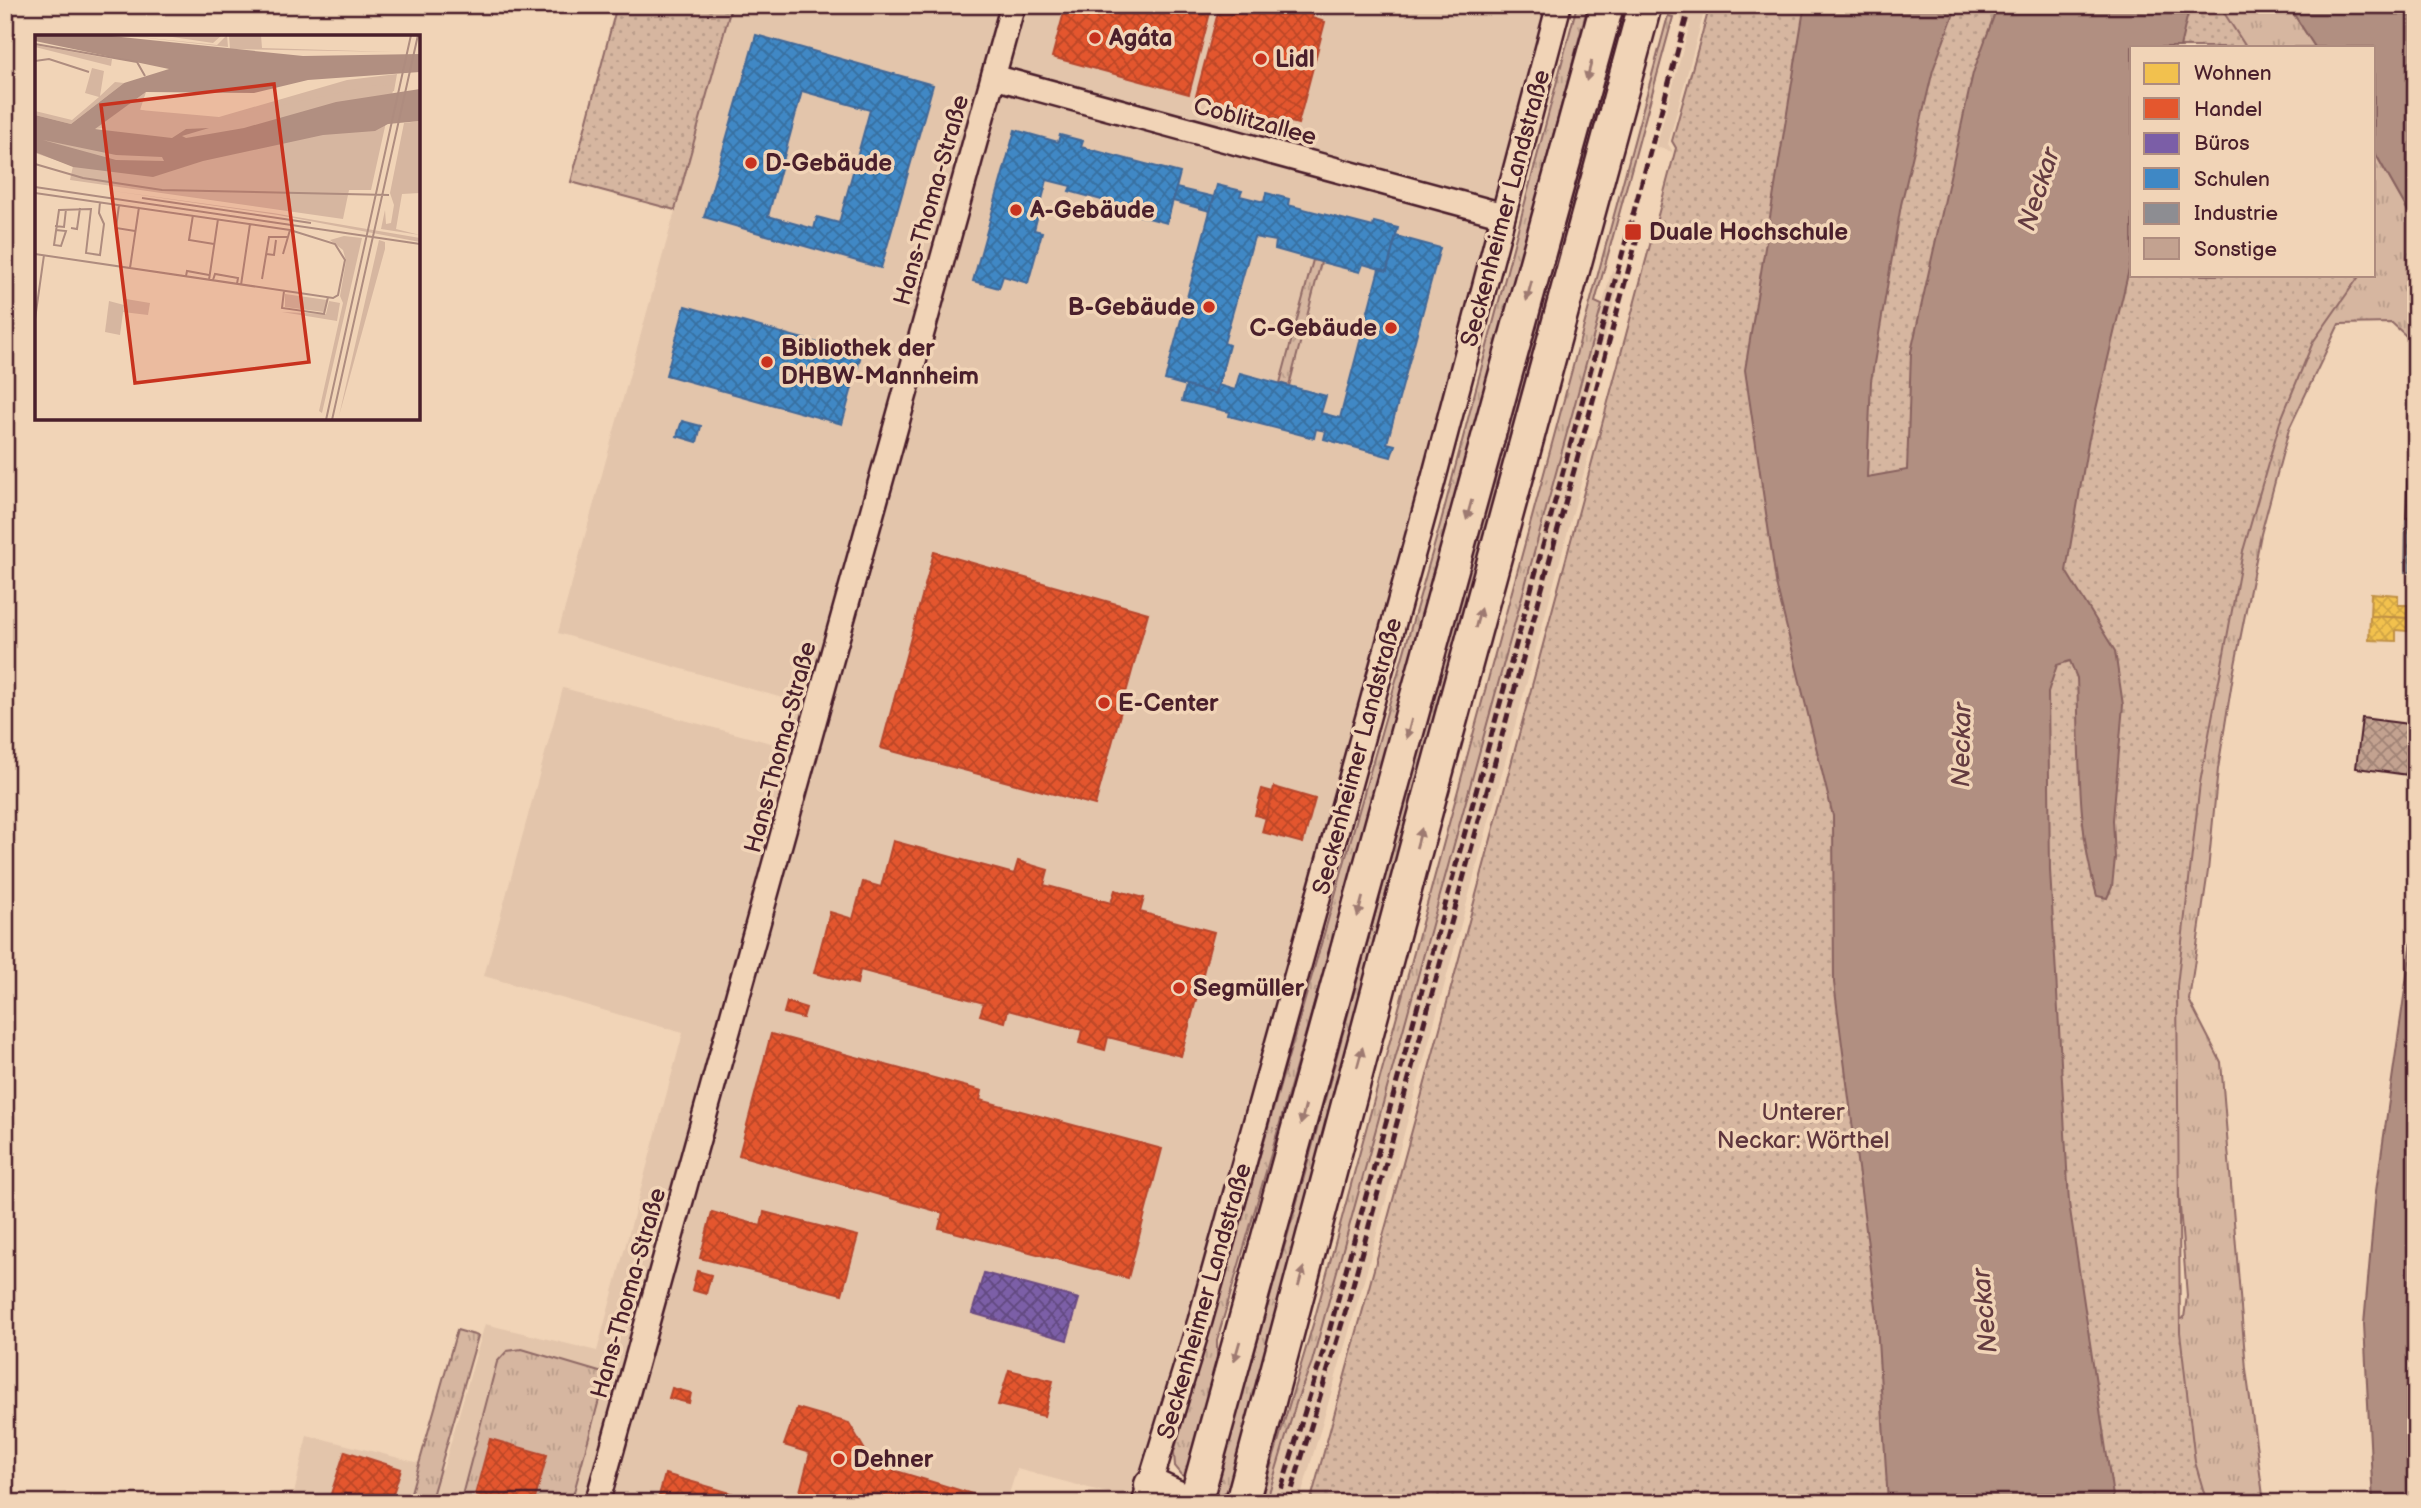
<svg xmlns="http://www.w3.org/2000/svg" width="2421" height="1508" font-family="'Balsamiq Sans',sans-serif">
  <defs>
    <pattern id="grass-tufts" width="24" height="20" patternUnits="userSpaceOnUse" patternTransform="scale(1.75)"><rect width="24" height="20" fill="#d6b6a0"/><path d="M3 7l-1-3M5 7V3M7 7l1-3M15 17l-1-3M17 17v-4M19 17l1-3" fill="none" stroke="#b99c8a"/></pattern>
    <pattern id="park-dots" width="8" height="8" patternUnits="userSpaceOnUse" patternTransform="scale(1.75)"><rect width="8" height="8" fill="#d6b6a0"/><path d="M2 2h.1M6 6h.1" fill="none" stroke="#b99c8a" stroke-width="1.8" stroke-linecap="round"/></pattern>
    <pattern id="homes-cross-hatch" width="8" height="8" patternUnits="userSpaceOnUse" patternTransform="scale(1.75)"><rect width="8" height="8" fill="#f2c14e"/><path d="M0 0l8 8M0 8l8-8" fill="none" stroke="#d1a544"/></pattern>
    <pattern id="shops-cross-hatch" width="8" height="8" patternUnits="userSpaceOnUse" patternTransform="scale(1.75)"><rect width="8" height="8" fill="#e4572e"/><path d="M0 0l8 8M0 8l8-8" fill="none" stroke="#bb4727"/></pattern>
    <pattern id="offices-cross-hatch" width="8" height="8" patternUnits="userSpaceOnUse" patternTransform="scale(1.75)"><rect width="8" height="8" fill="#7b5ea7"/><path d="M0 0l8 8M0 8l8-8" fill="none" stroke="#624980"/></pattern>
    <pattern id="schools-cross-hatch" width="8" height="8" patternUnits="userSpaceOnUse" patternTransform="scale(1.75)"><rect width="8" height="8" fill="#3f88c5"/><path d="M0 0l8 8M0 8l8-8" fill="none" stroke="#376fa0"/></pattern>
    <pattern id="industry-cross-hatch" width="8" height="8" patternUnits="userSpaceOnUse" patternTransform="scale(1.75)"><rect width="8" height="8" fill="#8d8d92"/><path d="M0 0l8 8M0 8l8-8" fill="none" stroke="#757377"/></pattern>
    <pattern id="building-cross-hatch" width="8" height="8" patternUnits="userSpaceOnUse" patternTransform="scale(1.75)"><rect width="8" height="8" fill="#c3a290"/><path d="M0 0l8 8M0 8l8-8" fill="none" stroke="#a08376"/></pattern>
  </defs>
  <rect width="100%" height="100%" fill="#f1d4b7"/>
  <filter id="ink" filterUnits="userSpaceOnUse"><feTurbulence type="fractalNoise" baseFrequency=".0143" numOctaves="2"/><feDisplacementMap in="SourceGraphic" scale="14" xChannelSelector="R" yChannelSelector="G"/><feConvolveMatrix kernelMatrix="1 2 1 2 8 2 1 2 1" color-interpolation-filters="sRGB"/></filter>
  <g filter="url(#ink)">
    <g fill="#e3c5ab">
      <polygon points="617,5 1550,5 1368,677 1138,1501 1017,1469 1006,1503 292,1503 307,1435 443,1469 485,1324 597,1351 683,1033 484,976 563,688 786,747 789,700 558,633 675,211 571,182"/>
      <polygon points="1683,5 1706,5 1668,144 1673,152 1656,147 1690,24 1681,20"/>
      <polygon points="1612,270 1622,274 1578,435 1593,439 1365,1277 1299,1503 1266,1503 1297,1400 1312,1362"/>
    </g>
    <g fill="url(#grass-tufts)" stroke="#906a66" stroke-width="2">
      <path d="M1577 5H1588C1469 452 1347 897 1217 1340V1367L1187 1481 1175 1466 1174 1452 1326 927 1440 525Z"/>
      <polygon points="1621,5 1631,5 1265,1364 1228,1490 1212,1502 1304,1177"/>
      <polygon points="2190,5 2288,5 2315,47 2180,47"/>
      <polygon points="1668,16 1673,17 1595,302 1602,305 1312,1362 1297,1400 1266,1503 1260,1503 1314,1321"/>
      <polygon points="2374,151 2416,225 2416,345 2392,323 2339,324 2289,429 2261,534 2233,675 2218,769 2208,871 2189,1000 2221,1062 2246,1369 2264,1503 2143,1503 2163,1326 2184,1318 2187,1296 2179,1194 2132,275 2374,275"/>
      <polygon points="1313,260 1321,262 1289,386 1280,383"/>
      <polygon points="457,1330 478,1336 430,1503 408,1503"/>
      <polygon points="522,1349 606,1374 571,1503 460,1503 497,1362 507,1351"/>
    </g>
    <g fill="url(#park-dots)" stroke="#906a66" stroke-width="2">
      <polygon points="617,5 715,5 730,11 675,210 571,182"/>
      <polygon points="1710,5 2219,5 2246,47 2132,47 2132,275 2360,275 2313,342 2280,422 2243,551 2200,783 2177,986 2180,1332 2195,1462 2207,1503 1310,1503 1454,977 1676,148 1672,141"/>
    </g>
    <g fill="#b18f81" stroke="#88625f" stroke-width="2">
      <path d="M1807 5H1957L1933 70 1901 205 1871 381 1867 477 1907 470 1911 352 1973 73 1998 5H2190L2180 47H2132V257L2088 443 2066 571 2115 651 2123 705 2113 820 2115 858 2112 887 2107 898 2097 896C2076 827 2080 750 2077 678L2070 661 2057 665 2048 692 2050 870 2069 1203 2114 1503H1888L1876 1307 1834 983 1833 816 1777 588 1745 370 1803 15Z"/>
      <polygon points="2288,5 2416,5 2416,225 2374,151 2374,47 2315,47"/>
      <polygon points="2416,913 2416,1503 2373,1503 2364,1324 2376,1191"/>
    </g>
    <g fill="url(#homes-cross-hatch)" stroke="#c09044" stroke-width="2">
      <polygon points="2371,593 2398,595 2398,605 2408,605 2407,618 2370,616"/>
      <polygon points="2370,616 2407,618 2407,631 2396,630 2396,641 2369,640"/>
    </g>
    <g fill="url(#shops-cross-hatch)" stroke="#b6462d" stroke-width="2">
      <polygon points="1066,5 1212,5 1189,94 1052,57"/>
      <polygon points="1220,5 1315,5 1312,18 1325,22 1298,124 1196,96"/>
      <polygon points="1484,5 1516,5 1514,13"/>
      <polygon points="934,552 1148,613 1095,805 881,748"/>
      <polygon points="1274,787 1315,799 1303,843 1262,832"/>
      <polygon points="1262,789 1273,792 1266,818 1255,815"/>
      <polygon points="893,841 1014,874 1018,861 1048,870 1044,885 1111,903 1115,890 1144,898 1140,912 1214,932 1181,1056 1108,1037 1105,1050 1079,1043 1082,1030 1008,1010 1005,1022 980,1015 984,1003 860,970 857,984 814,973 830,912 853,919 863,882 881,887"/>
      <polygon points="787,1002 806,1008 803,1018 784,1013"/>
      <polygon points="771,1034 982,1091 980,1100 1162,1149 1128,1278 939,1228 943,1213 739,1155"/>
      <polygon points="712,1212 761,1226 764,1212 858,1236 842,1294 700,1258"/>
      <polygon points="697,1271 711,1275 706,1294 692,1290"/>
      <polygon points="1009,1370 1053,1381 1044,1416 998,1405"/>
      <polygon points="672,1388 691,1393 689,1403 669,1398"/>
      <polygon points="797,1408 849,1423 873,1464 982,1497 981,1503 797,1503 810,1453 784,1445"/>
      <polygon points="490,1439 547,1455 534,1503 502,1503 475,1495"/>
      <polygon points="345,1451 401,1469 390,1503 328,1503"/>
      <polygon points="665,1474 765,1503 657,1503"/>
    </g>
    <polygon fill="url(#offices-cross-hatch)" stroke="#6c4b82" stroke-width="2" points="984,1273 1079,1299 1067,1340 972,1313"/>
    <g fill="url(#schools-cross-hatch)" stroke="#426897" stroke-width="2" fill-rule="evenodd">
      <path d="M756 35 933 85 881 268 704 217ZM802 91 870 110 839 223 817 217 814 229 768 216Z"/>
      <polygon points="1015,130 1058,142 1060,135 1083,141 1081,147 1180,173 1167,223 1130,213 1131,208 1069,191 1071,186 1047,180 1034,230 1042,232 1028,283 1003,276 999,288 973,281"/>
      <polygon points="1217,185 1242,191 1240,196 1264,202 1266,193 1289,199 1288,205 1373,227 1374,222 1398,228 1387,271 1363,264 1360,272 1321,262 1275,249 1276,241 1254,237 1224,343 1229,345 1216,394 1165,380"/>
      <polygon points="1176,188 1214,197 1210,211 1173,201"/>
      <polygon points="1396,236 1440,248 1387,443 1395,445 1391,457 1324,439 1326,431 1316,429 1314,438 1229,416 1230,412 1182,401 1186,386 1216,394 1218,385 1235,390 1240,373 1326,396 1321,413 1340,418 1379,269 1387,271"/>
      <polygon points="685,306 861,355 842,424 666,375"/>
      <polygon points="682,421 701,426 697,442 677,436"/>
    </g>
    <polygon fill="url(#industry-cross-hatch)" stroke="#796c73" stroke-width="2" points="2406,518 2416,518 2416,572 2405,572"/>
    <g fill="url(#building-cross-hatch)" stroke="#4a1f2b" stroke-width="2">
      <polygon points="2408,452 2416,452 2416,518 2406,518"/>
      <polygon points="2362,718 2416,725 2416,776 2356,768"/>
    </g>
    <g fill="none" stroke-linecap="round" stroke-linejoin="round">
      <defs>
        <g id="minor">
          <polyline points="994,77 1503,215"/>
          <polyline points="597,1503 1013,5"/>
          <polyline points="1144,1503 1200,1321 1323,880 1433,481 1559,5"/>
        </g>
        <g id="secondary">
          <polyline points="1151,1485 1190,1503"/>
          <polyline points="1195,1503 1607,5"/>
          <polyline points="1242,1503 1427,807 1645,5"/>
        </g>
      </defs>
      <use href="#minor" stroke="#4a1f2b" stroke-width="28"/>
      <use href="#secondary" stroke="#4a1f2b" stroke-width="37"/>
      <use href="#minor" stroke="#f1d4b7" stroke-width="23"/>
      <use href="#secondary" stroke="#f1d4b7" stroke-width="32"/>
      <g stroke="#4a1f2b" stroke-width="5" stroke-dasharray="10 5" stroke-linecap="butt">
        <polyline points="1277,1503 1329,1332 1690,5"/>
        <polyline points="1288,1503 1348,1303 1639,231"/>
      </g>
    </g>
    <defs><path id="oneway-solid" d="M-6-.8H1V-3.2L6.5 0L1 3.2V.8H-6Z" transform="scale(1.75)"/></defs>
    <g fill="#9e7a71">
      <use href="#oneway-solid" transform="translate(1589 71) rotate(105)"/>
      <use href="#oneway-solid" transform="translate(1529 291) rotate(105)"/>
      <use href="#oneway-solid" transform="translate(1469 510) rotate(105)"/>
      <use href="#oneway-solid" transform="translate(1478 618) rotate(-75)"/>
      <use href="#oneway-solid" transform="translate(1409 729) rotate(105)"/>
      <use href="#oneway-solid" transform="translate(1419 838) rotate(-75)"/>
      <use href="#oneway-solid" transform="translate(1360 907) rotate(105)"/>
      <use href="#oneway-solid" transform="translate(1360 1057) rotate(-75)"/>
      <use href="#oneway-solid" transform="translate(1303 1115) rotate(105)"/>
      <use href="#oneway-solid" transform="translate(1301 1277) rotate(-75)"/>
      <use href="#oneway-solid" transform="translate(1237 1351) rotate(106)"/>
    </g>
  </g>
  <g fill="#c8321e" stroke="#f1d4b7" stroke-width="2.5">
    <circle cx="1095" cy="38" r="7"/>
    <circle cx="1261" cy="59" r="7"/>
    <circle cx="751" cy="163" r="7"/>
    <circle cx="1016" cy="210" r="7"/>
    <rect x="1624" y="223" width="18" height="18" rx="3.5"/>
    <circle cx="1209" cy="307" r="7"/>
    <circle cx="1391" cy="328" r="7"/>
    <circle cx="767" cy="362" r="7"/>
    <circle cx="1104" cy="703" r="7"/>
    <circle cx="1179" cy="988" r="7"/>
    <circle cx="839" cy="1459" r="7"/>
  </g>
  <g text-anchor="middle" stroke-width="7" stroke-linejoin="round" paint-order="stroke">
    <g font-size="24" font-weight="bold" fill="#4a1f2b" stroke="#f1d4b7" text-anchor="start">
      <text x="1109" y="46">Agáta</text>
      <text x="1275" y="67">Lidl</text>
      <text x="765" y="171">D-Gebäude</text>
      <text x="1030" y="218">A-Gebäude</text>
      <text x="1649" y="240">Duale Hochschule</text>
      <text x="1195" y="315" text-anchor="end">B-Gebäude</text>
      <text x="1377" y="336" text-anchor="end">C-Gebäude</text>
      <text x="781" y="356">Bibliothek der<tspan x="781" dy="28">DHBW-Mannheim</tspan></text>
      <text x="1118" y="711">E-Center</text>
      <text x="1193" y="996">Segmüller</text>
      <text x="853" y="1467">Dehner</text>
    </g>
    <g font-size="24" fill="#4a1f2b" stroke="#f1d4b7">
      <text transform="translate(1255 121) rotate(15)" y="8">Coblitzallee</text>
      <text transform="translate(931 200) rotate(-74)" y="8">Hans-Thoma-Straße</text>
      <text transform="translate(1505 208) rotate(-75)" y="8">Seckenheimer Landstraße</text>
      <text transform="translate(780 747) rotate(-75)" y="8">Hans-Thoma-Straße</text>
      <text transform="translate(1357 756) rotate(-75)" y="8">Seckenheimer Landstraße</text>
      <text transform="translate(628 1293) rotate(-74)" y="8">Hans-Thoma-Straße</text>
      <text transform="translate(1204 1301) rotate(-74)" y="8">Seckenheimer Landstraße</text>
    </g>
    <g font-size="24" fill="#5f363d" stroke="#f1d4b7">
      <text x="1803" y="1120">Unterer<tspan x="1803" dy="28">Neckar: Wörthel</tspan></text>
    </g>
    <g font-size="26" font-style="italic" fill="#643b40" stroke="#f1d4b7">
      <text transform="translate(2038 189) rotate(-72)" y="9">Neckar</text>
      <text transform="translate(1961 745) rotate(-89)" y="9">Neckar</text>
      <text transform="translate(1984 1311) rotate(-95)" y="9">Neckar</text>
    </g>
  </g>
  <g transform="translate(35 35)">
    <rect width="385" height="385" fill="#f1d4b7"/>
    <path d="M85 0 182 10 192 0 193 12ZM124 0H187L178 8ZM0 10 77 24 76 31 0 12ZM57 33 69 36 65 61 80 47 89 48 36 89 0 80V76L37 85 64 62 50 58ZM362 39 359 56 222 81 59 94 111 57 105 75 184 82 312 45ZM385 86V158L367 159 361 194 385 200 346 194 350 175 351 189 356 188 359 170 355 158 369 88ZM78 156 238 178 385 203V207L243 180ZM309 201 327 203 287 378 284 376 308 268 305 261 311 226 308 215 295 205ZM344 205 350 207V214L304 381ZM250 259 292 265 289 277 250 272ZM294 266 305 268 302 286 247 277 291 279Z" fill="#d6b6a0"/>
    <path d="M194 0H226L227 13 359 17 195 14Z" fill="#d6b6a0"/>
    <path d="M340 50 359 51 336 155H314L308 184 35 145 38 131 0 118V100L63 98 96 72 132 82 183 84ZM91 264 115 268 113 280 88 277Z" fill="#d6b6a0"/>
    <path d="M74 266 89 270 85 300 70 297Z" fill="#d6b6a0"/>
    <path d="M0 0H67L268 21 385 19V37L273 45 219 58 111 57 60 94 137 103 151 94 174 93 147 101 151 103 209 93 301 67 385 54V86L353 89 340 96 288 100 168 126 118 142 38 132 0 117V80L36 89 89 48 134 34 0 6ZM8 105 81 120 127 122 129 126 81 125Z" fill="#b18f81" fill-rule="evenodd"/>
    <path fill="none" stroke="#ae8c7f" stroke-width="2" d="M0 9 102 27 110 41M0 26 14 24 54 37M0 129 48 143 127 155 354 160M0 152 385 209M0 158 255 195 300 209 310 225 303 260 298 263 0 219M107 163 276 188M84 170 81 193 100 196M158 180 154 205 179 209M20 191 29 192 31 174M36 193 42 194 45 173M21 195 31 196 26 211 19 210 24 175 56 174 51 218 65 220 69 189 64 178 65 167M231 219 239 220 241 205M248 219 255 195M95 233 104 172M151 241 152 236 174 240M227 244 234 202H253M174 245 183 184M178 245 180 239 203 243 202 249M206 250 215 189M249 256 247 273 289 279 293 262M0 284 9 220M291 385 376 0M297 385 383 0"/>
    <path fill="#c8321e" fill-opacity="0.15" stroke="#c8321e" stroke-width="3.5" d="M239 49 274 327 100 348 66 70Z"/>
    <rect width="385" height="385" fill="none" stroke="#4a1f2b" stroke-width="3.5"/>
  </g>
  <rect width="2421" height="1508" fill="none" stroke="#f1d4b7" stroke-width="28"/>
  <rect x="14" y="14" width="2393" height="1480" fill="none" stroke="#4a1f2b" stroke-width="2.5" filter="url(#ink)"/>
  <rect x="2130" y="46" width="245" height="231" fill="#f1d4b7" stroke="#ae8c7f" stroke-width="2"/>
  <rect x="2144" y="63" width="35" height="21" fill="#f2c14e" stroke="#ae8c7f" stroke-width="2"/>
  <text x="2194" y="80" font-size="21" fill="#4a1f2b">Wohnen</text>
  <rect x="2144" y="98" width="35" height="21" fill="#e4572e" stroke="#ae8c7f" stroke-width="2"/>
  <text x="2194" y="116" font-size="21" fill="#4a1f2b">Handel</text>
  <rect x="2144" y="133" width="35" height="21" fill="#7b5ea7" stroke="#ae8c7f" stroke-width="2"/>
  <text x="2194" y="150" font-size="21" fill="#4a1f2b">Büros</text>
  <rect x="2144" y="168" width="35" height="21" fill="#3f88c5" stroke="#ae8c7f" stroke-width="2"/>
  <text x="2194" y="186" font-size="21" fill="#4a1f2b">Schulen</text>
  <rect x="2144" y="203" width="35" height="21" fill="#8d8d92" stroke="#ae8c7f" stroke-width="2"/>
  <text x="2194" y="220" font-size="21" fill="#4a1f2b">Industrie</text>
  <rect x="2144" y="238" width="35" height="21" fill="#c3a290" stroke="#ae8c7f" stroke-width="2"/>
  <text x="2194" y="256" font-size="21" fill="#4a1f2b">Sonstige</text>
</svg>
